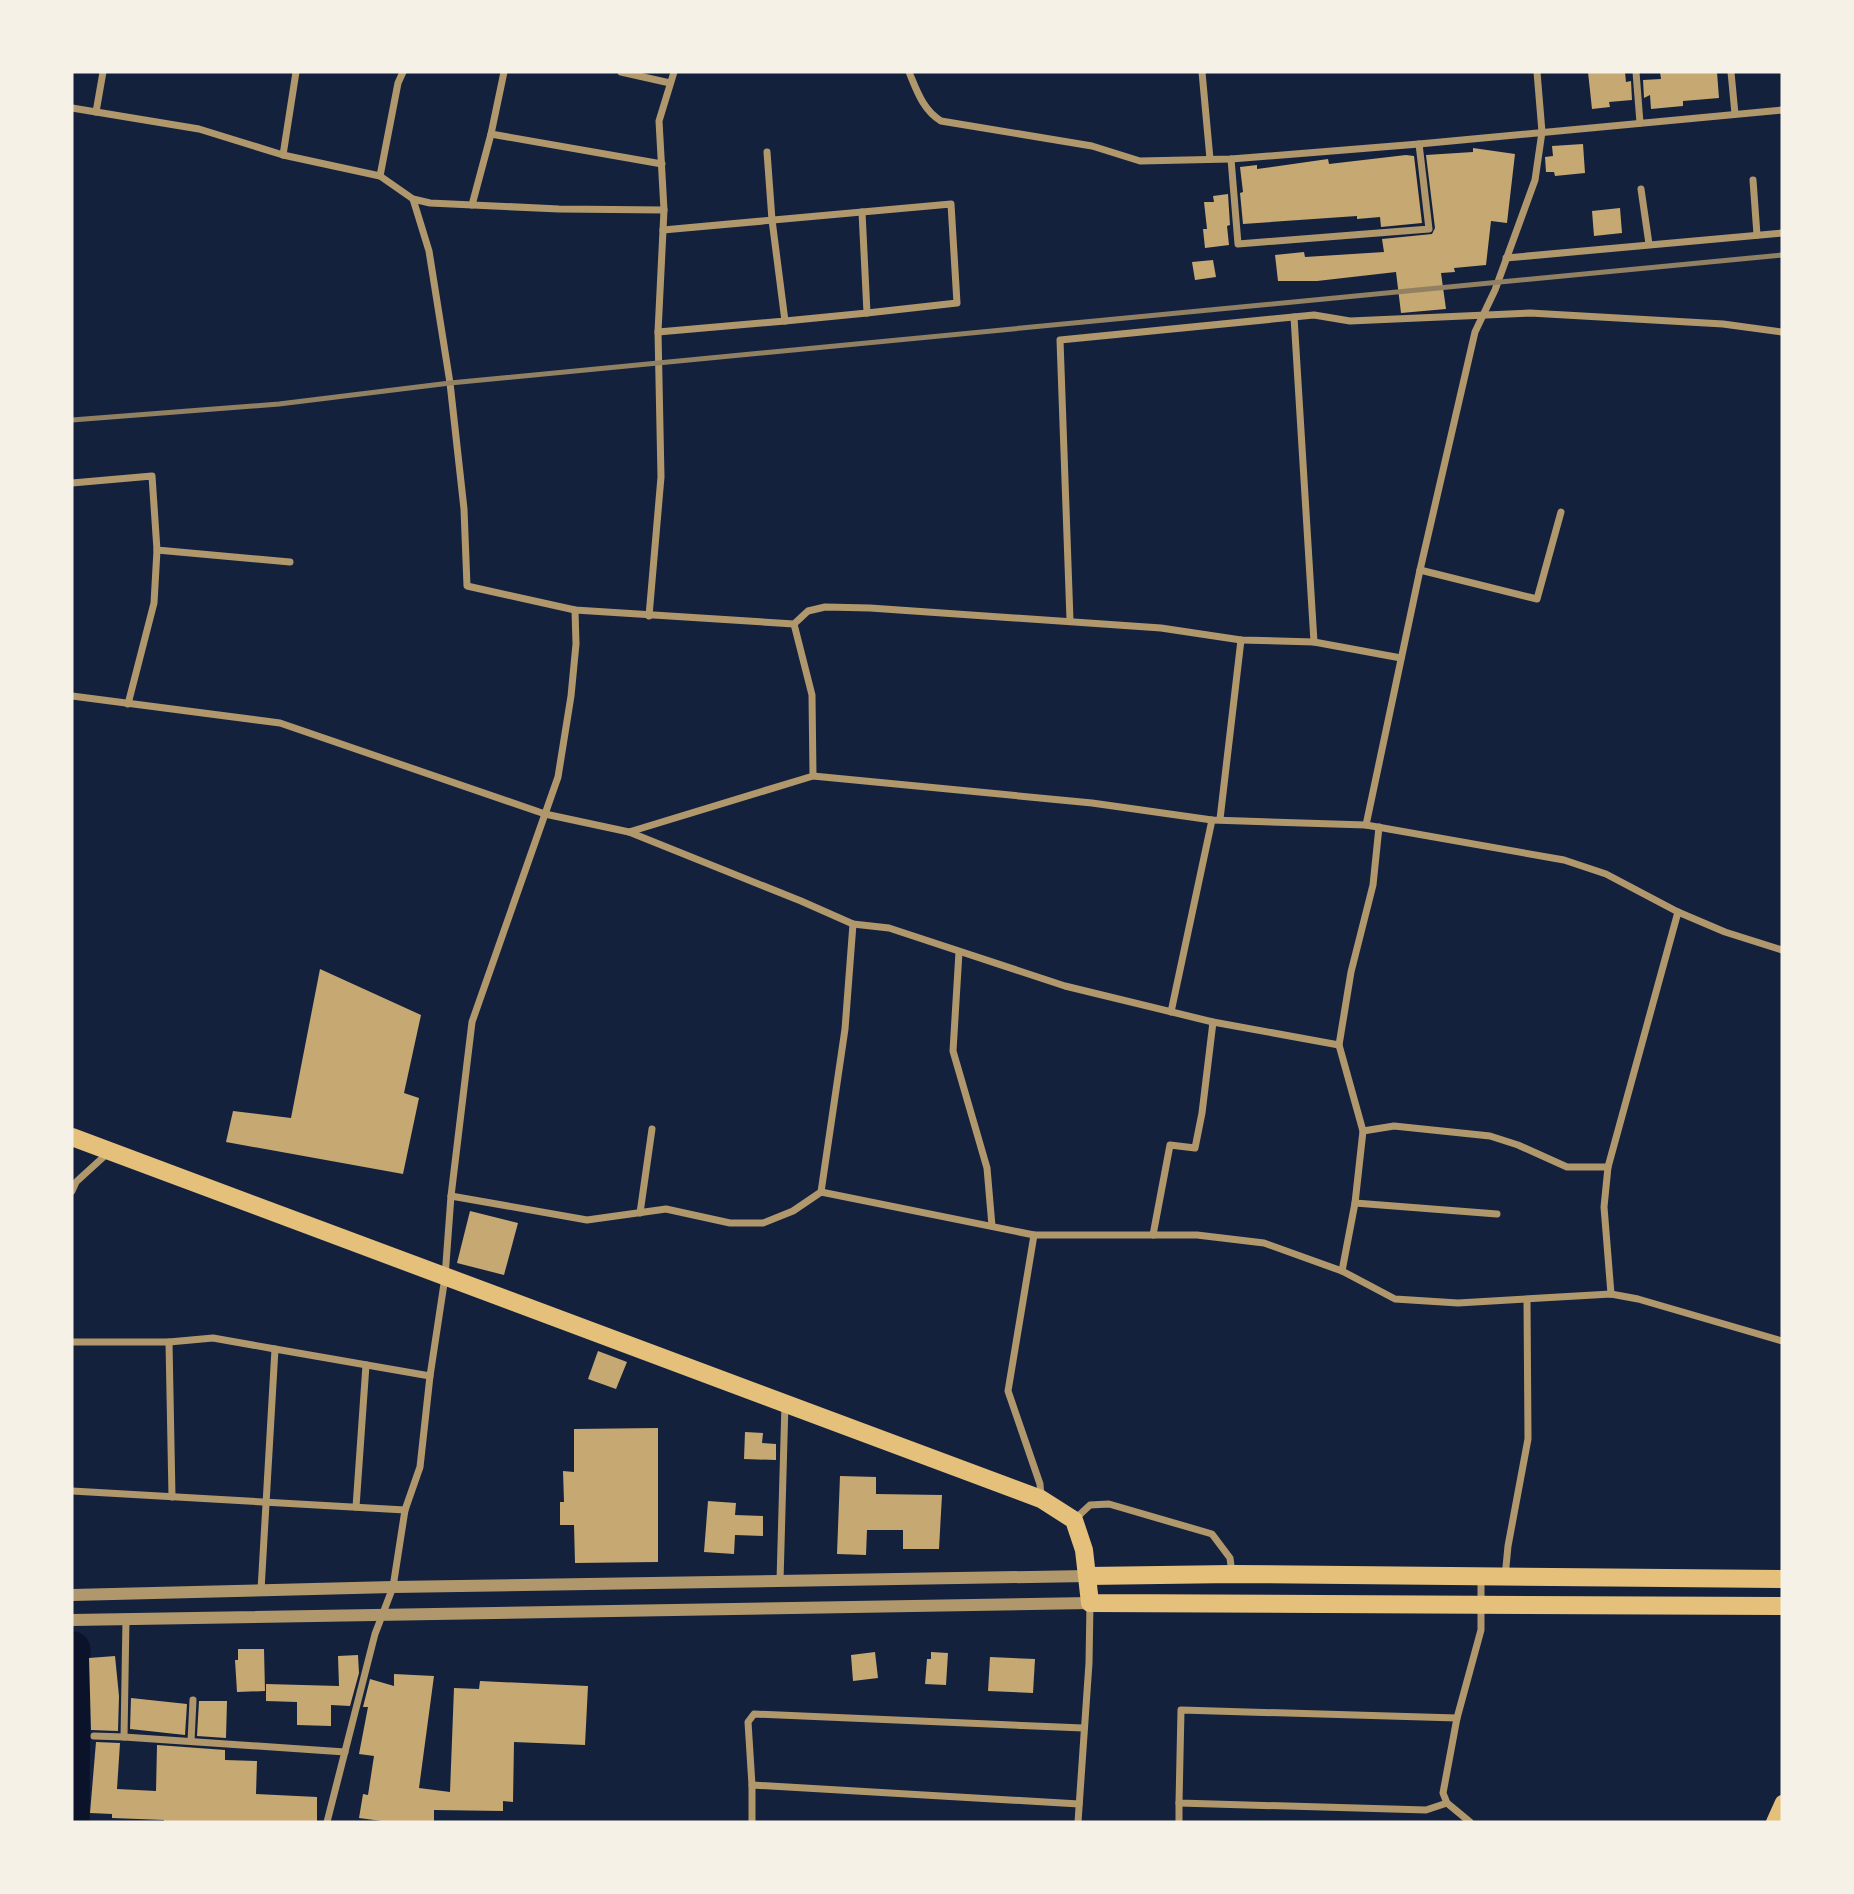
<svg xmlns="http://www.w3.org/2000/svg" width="1854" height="1894" font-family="'Alegreya Sans',sans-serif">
  <rect width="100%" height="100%" fill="#14213d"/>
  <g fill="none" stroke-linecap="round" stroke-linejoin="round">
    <polyline stroke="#0b132b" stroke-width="35" points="72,1822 73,1649"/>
  </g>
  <g fill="#c6a872">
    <polygon points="1588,72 1625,72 1626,82 1631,81 1632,100 1609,102 1610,107 1592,109"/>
    <polygon points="1660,72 1717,72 1719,98 1683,101 1683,106 1651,109 1650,95 1644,98 1643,80 1661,79"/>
    <polygon points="1583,144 1585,173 1555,176 1554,172 1546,172 1545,157 1553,156 1552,146"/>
    <polygon points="1473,148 1515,154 1507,223 1491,221 1486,265 1454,268 1455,272 1441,273 1446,309 1401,313 1396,272 1317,281 1278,281 1275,255 1304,252 1305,257 1384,252 1382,239 1432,234 1435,228 1426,155 1473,152"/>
    <polygon points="1406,155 1414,156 1422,223 1381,227 1380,217 1357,219 1357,216 1243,224 1240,193 1243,192 1240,167 1257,165 1257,169 1328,159 1329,164"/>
    <polygon points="1228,194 1230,225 1227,226 1229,245 1205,248 1203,229 1207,229 1204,202 1214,202 1213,196"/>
    <polygon points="1620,208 1622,233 1594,236 1592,211"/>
    <polygon points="1213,260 1216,277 1195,280 1192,262"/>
    <polygon points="320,969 421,1015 404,1093 419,1098 403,1174 226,1142 233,1111 291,1118"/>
    <polygon points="470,1211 518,1223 504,1275 457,1263"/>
    <polygon points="598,1351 627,1362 616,1389 588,1379"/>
    <polygon points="658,1428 658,1562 575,1563 574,1525 560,1525 560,1502 564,1502 563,1471 574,1472 574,1429"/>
    <polygon points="745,1432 763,1433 762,1443 776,1444 776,1460 744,1459"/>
    <polygon points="840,1476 876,1477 876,1494 942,1495 939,1549 903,1549 903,1530 867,1530 866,1555 837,1554"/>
    <polygon points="708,1501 736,1503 735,1515 763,1516 763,1536 735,1535 734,1554 704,1552"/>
    <polygon points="238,1649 264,1649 265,1691 237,1692 235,1660 238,1660"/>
    <polygon points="875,1652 878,1678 853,1681 851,1655"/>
    <polygon points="931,1652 948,1653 946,1685 925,1684 927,1659 931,1659"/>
    <polygon points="358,1655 359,1673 350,1706 331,1705 331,1726 297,1725 297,1702 266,1701 266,1684 339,1686 338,1656"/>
    <polygon points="115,1656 119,1696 118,1731 91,1730 89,1658"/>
    <polygon points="990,1657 1035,1659 1033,1693 988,1691"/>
    <polygon points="394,1674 434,1676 419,1788 450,1792 454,1688 479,1689 480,1681 588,1686 585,1745 514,1742 513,1802 503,1801 503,1811 434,1810 434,1822 389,1822 359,1818 363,1794 368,1795 374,1756 359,1754 368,1707 363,1707 370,1679 394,1686"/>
    <polygon points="131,1698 187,1704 185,1735 130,1729"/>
    <polygon points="199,1701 227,1701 226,1738 197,1736"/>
    <polygon points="96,1742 120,1743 117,1789 156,1791 157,1745 225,1750 225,1760 257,1761 256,1794 317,1797 317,1822 164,1822 164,1820 112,1818 112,1814 90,1813"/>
  </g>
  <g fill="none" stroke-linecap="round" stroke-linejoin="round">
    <g stroke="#b1986c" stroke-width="7">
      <polyline points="621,72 670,83"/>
      <path d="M909 72C917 91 923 110 941 121L1092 146 1140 161 1231 159 1419 144 1782 110"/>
      <polyline points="1202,72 1210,159"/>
      <polyline points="1636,72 1640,123"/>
      <polyline points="1731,72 1735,114"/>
      <polyline points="72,108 199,129 283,155 380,176 413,199 430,203 559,209 664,210"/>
      <polyline points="96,112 103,72"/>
      <polyline points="491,134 662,164"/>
      <polyline points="283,155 296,72"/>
      <polyline points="1231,159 1238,244 1429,229 1419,144"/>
      <polyline points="380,176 398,83 403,72"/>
      <polyline points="1753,180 1757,235"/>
      <polyline points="1641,189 1649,244"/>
      <polyline points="413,199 429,251 450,383 464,509 467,586 575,610 794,624 808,611 825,607 870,608 1161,628 1241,640 1314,642 1401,658"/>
      <polyline points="472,205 491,134 504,72"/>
      <polyline points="663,230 951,204 957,303 867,313"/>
      <polyline points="1506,258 1782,233"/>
      <polyline points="1294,317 1314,642"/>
      <polyline points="785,321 867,313 862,212"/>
      <polyline points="658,332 785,321 772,220 767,152"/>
      <polyline points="72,483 152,476 157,550 290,562"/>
      <polyline points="1420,570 1537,599 1561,512"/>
      <polyline points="649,616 661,477 658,332 664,210 659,121 674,72"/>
      <polyline points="1070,620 1060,340 1314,315 1350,321 1530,313 1723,324 1782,332"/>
      <polyline points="72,696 280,723 545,814 629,832 801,901 853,924 889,928 1065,986 1213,1022 1339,1045"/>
      <polyline points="128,704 154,603 157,550"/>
      <polyline points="813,776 1092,803 1212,820 1366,825 1564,860 1606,874 1678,912 1725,932 1782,950"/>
      <polyline points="1220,819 1241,640"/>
      <polyline points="1366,825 1420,570 1475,332 1495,290 1535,180 1542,132 1537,72"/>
      <polyline points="629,832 813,776 812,695 794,624"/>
      <polyline points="959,952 953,1051 987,1168 992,1226"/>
      <polyline points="1171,1012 1212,820"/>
      <polyline points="1363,1131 1394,1126 1490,1136 1518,1145 1567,1167 1608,1167"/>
      <polyline points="72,1191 76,1182 110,1151"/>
      <polyline points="821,1192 845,1029 853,924"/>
      <polyline points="451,1196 587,1220 666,1209 730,1223 763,1223 793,1211 821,1192 1034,1235 1197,1235 1264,1243 1342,1271 1395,1299 1458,1303 1611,1294 1638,1299 1782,1341"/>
      <polyline points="1355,1203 1497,1214"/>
      <polyline points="640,1213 652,1129"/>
      <polyline points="1034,1235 1008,1391 1040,1484 1041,1497"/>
      <polyline points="1153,1235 1170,1145 1195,1148 1202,1113 1213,1022"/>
      <polyline points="1342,1271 1355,1203 1363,1131 1339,1045 1351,972 1373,885 1379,827"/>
      <polyline points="1611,1294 1604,1207 1608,1167 1678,912"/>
      <polyline points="72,1342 169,1342 172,1497"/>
      <polyline points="169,1342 213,1338 275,1349 261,1590"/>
      <polyline points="275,1349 430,1376 445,1277 451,1196 472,1022 558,777 571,696 576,644 575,610"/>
      <polyline points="72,1491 405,1510 420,1467 430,1376"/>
      <polyline points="356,1507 366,1365"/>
      <polyline points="1074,1520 1090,1505 1109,1504 1212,1534 1230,1558 1232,1573"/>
      <polyline points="1505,1577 1508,1546 1528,1439 1527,1300"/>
      <polyline points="780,1581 785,1403"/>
      <polyline points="126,1619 124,1737 345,1752"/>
      <polyline points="94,1736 124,1737"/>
      <polyline points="191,1741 193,1700"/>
      <polyline points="752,1785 748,1722 754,1714 1083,1728"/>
      <polyline points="1447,1803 1426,1810 1179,1803 1181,1710 1457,1718"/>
      <polyline points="327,1822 375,1634 393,1587 405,1510"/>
      <polyline points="752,1822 752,1785 1079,1804"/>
      <polyline points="1078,1822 1089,1663 1090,1604"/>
      <polyline points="1179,1822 1179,1803"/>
      <polyline points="1470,1822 1447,1803 1443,1793 1457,1718 1481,1630 1481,1577"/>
    </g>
    <g stroke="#b1986c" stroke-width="12">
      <polyline points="72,1595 393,1587 1088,1576"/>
      <polyline points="72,1620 1090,1603"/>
    </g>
    <polyline stroke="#e5c07b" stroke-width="14" points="1773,1822 1782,1802"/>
    <g stroke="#e5c07b" stroke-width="18">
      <polyline points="72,1137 1041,1499 1074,1520 1084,1550 1090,1603 1782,1606"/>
      <polyline points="1088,1576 1232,1574 1782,1579"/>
    </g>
    <polyline stroke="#918062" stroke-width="5" points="72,420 279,404 450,383 1782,255"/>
  </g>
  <rect width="1854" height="1894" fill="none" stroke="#f6f1e7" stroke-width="147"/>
</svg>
